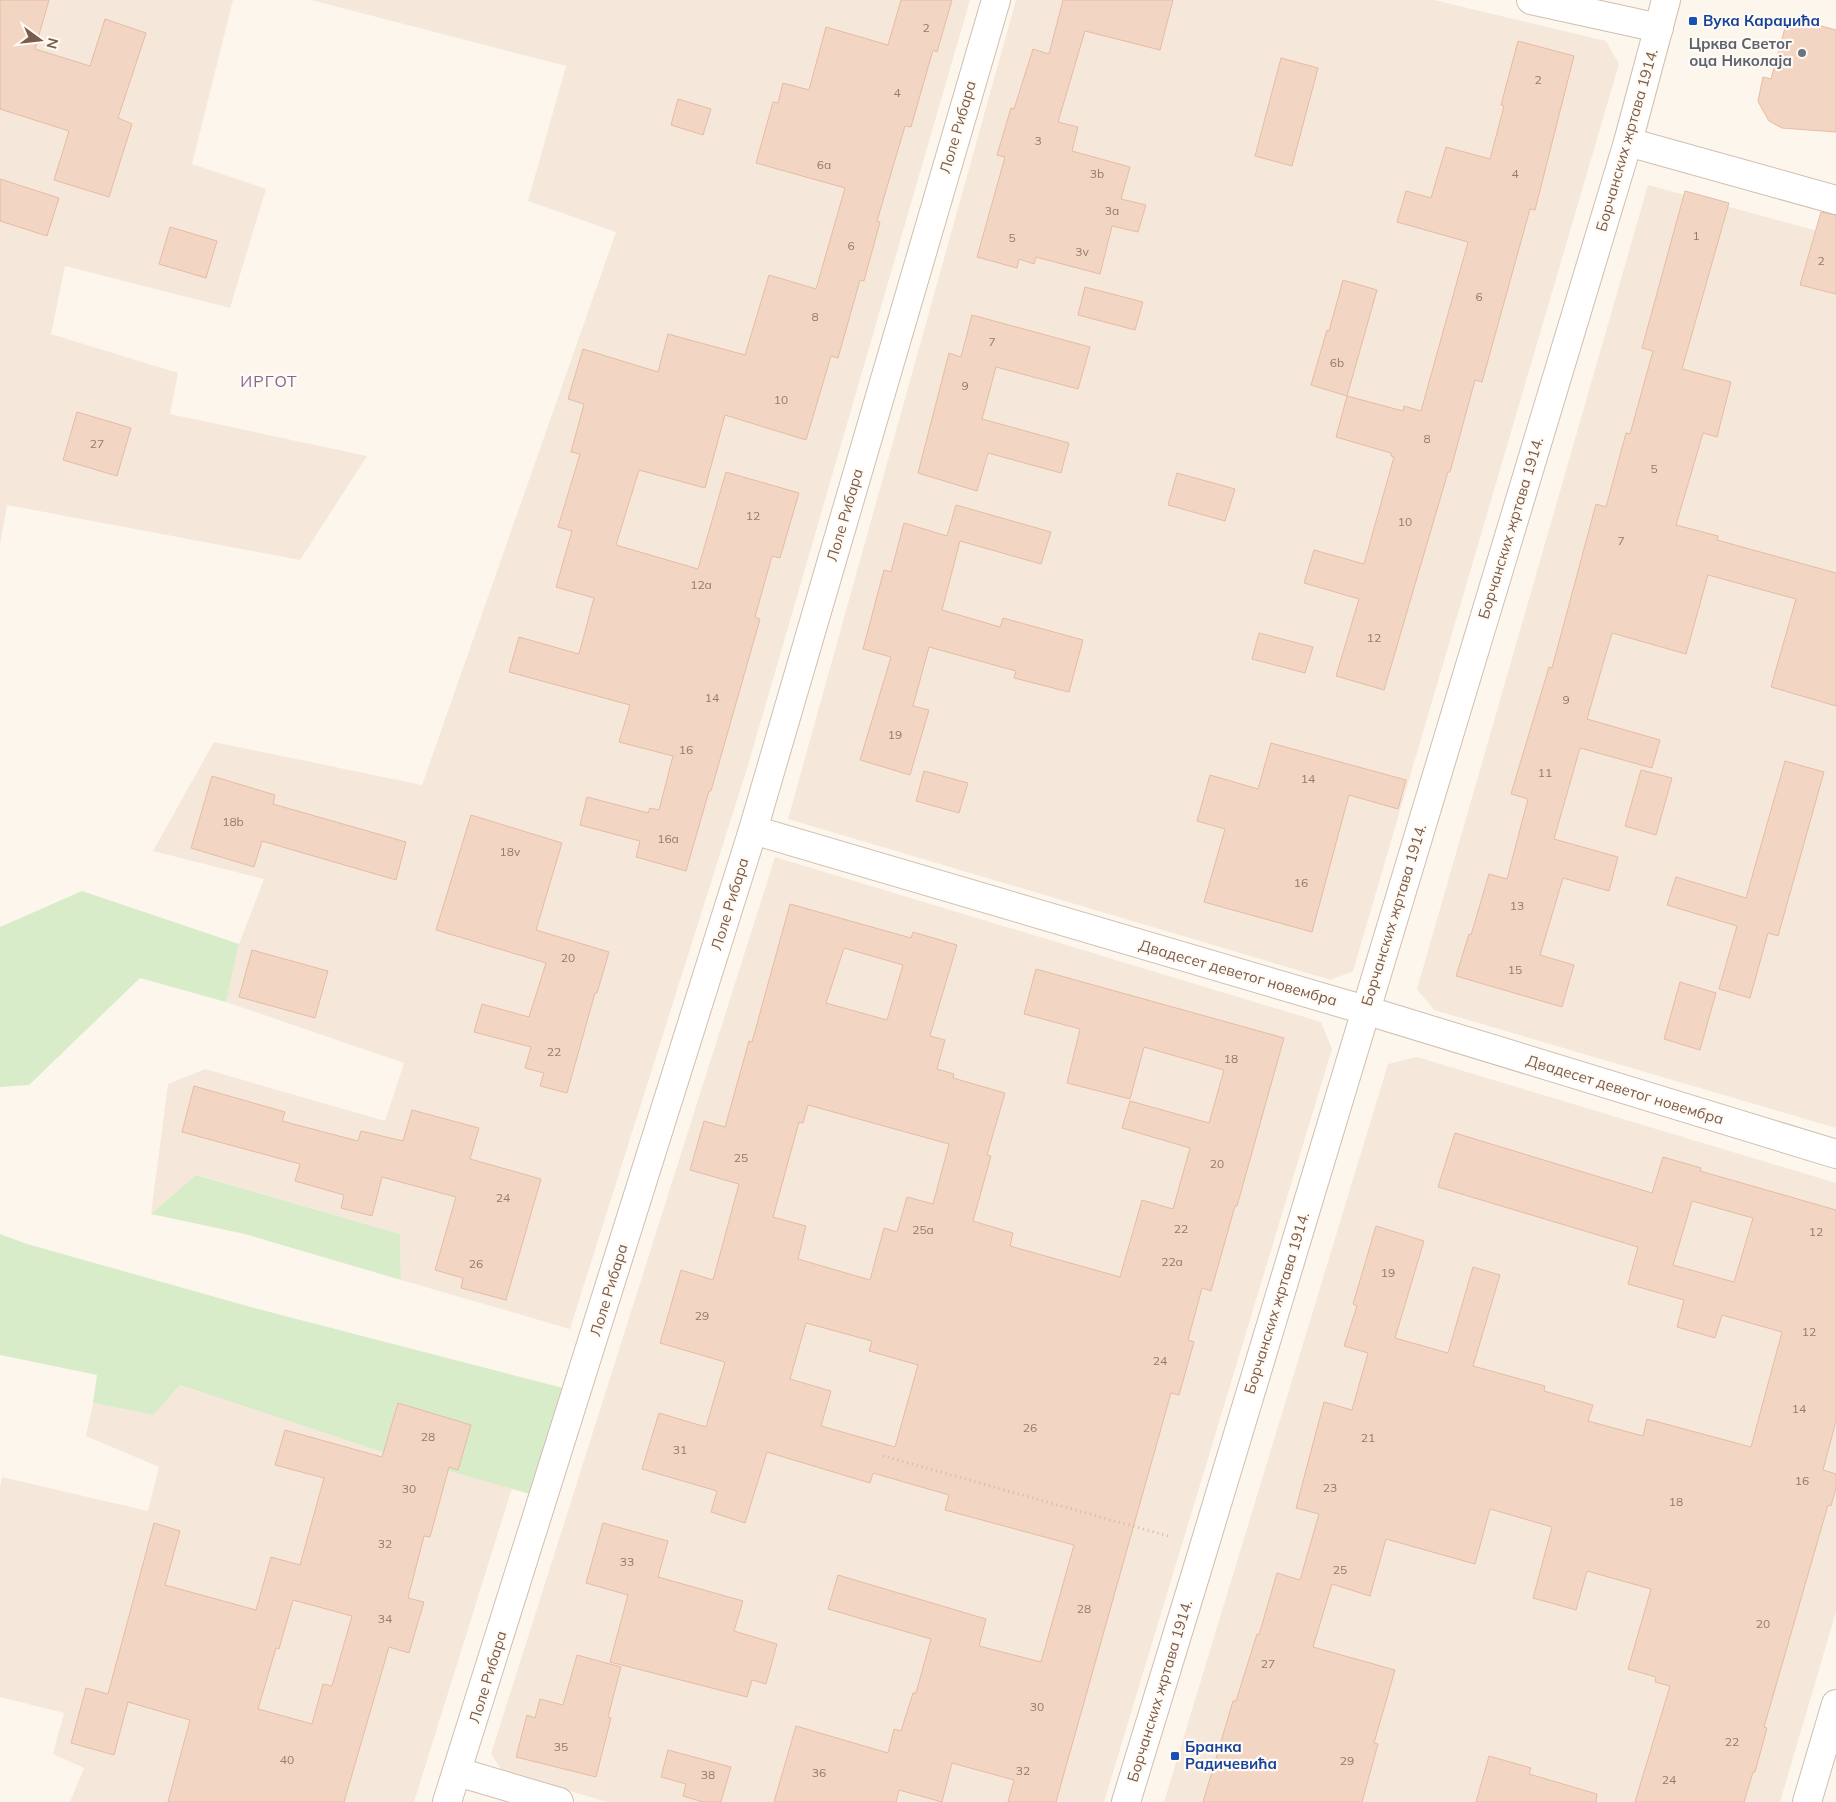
<svg xmlns="http://www.w3.org/2000/svg" width="1836" height="1802" font-family="Mulish,sans-serif">
  <rect width="100%" height="100%" fill="#fdf6ec"/>
  <g fill="#f5e8da">
    <polygon points="0,0 233,0 192,164 266,189 230,308 65,266 51,334 178,373 170,414 367,456 300,560 7,505 0,545"/>
    <polygon points="311,0 970,0 749,762 570,1329 401,1280 400,1234 197,1175 151,1214 168,1084 205,1069 385,1121 404,1063 226,1002 239,944 264,879 153,851 214,742 422,785 616,232 528,201 566,66"/>
    <polygon points="1016,0 1434,0 1606,41 1619,64 1353,971 1331,980 788,819"/>
    <polygon points="1648,185 1836,236 1836,1128 1434,1010 1417,989"/>
    <polygon points="775,857 1321,1022 1332,1049 1104,1802 607,1802 502,1771 491,1754"/>
    <polygon points="1417,1057 1836,1183 1836,1612 1780,1802 1164,1802 1388,1064"/>
    <polygon points="180,1385 379,1451 512,1488 414,1802 70,1802 84,1768 53,1754 64,1713 0,1697 0,1487 2,1477 148,1511 159,1467 86,1436 93,1403 154,1415"/>
  </g>
  <g fill="#d8ecc9">
    <polygon points="82,891 239,944 226,1002 140,978 29,1085 0,1087 0,927"/>
    <polygon points="196,1175 400,1234 401,1280 245,1234 151,1214"/>
    <polygon points="0,1234 27,1244 258,1309 578,1392 544,1498 379,1451 180,1385 154,1415 93,1403 97,1375 0,1355"/>
  </g>
  <g fill="#f3d5c3" stroke="#e6bba3" fill-rule="evenodd">
    <polygon points="0,0 49,0 35,49 90,66 105,19 146,33 118,118 132,124 109,197 54,180 69,131 0,109"/>
    <polygon points="901,0 952,0 937,52 933,50 911,127 905,126 877,221 880,222 864,281 860,280 838,358 831,356 806,440 725,415 705,488 639,470 616,545 698,569 726,472 799,493 780,558 772,556 755,617 760,619 711,791 709,791 686,871 636,857 640,841 580,825 587,797 648,813 650,808 659,810 673,756 619,742 630,705 509,672 519,637 579,654 594,598 556,587 572,531 558,527 580,454 571,452 584,404 568,399 583,349 658,372 668,334 745,355 769,275 816,289 845,188 756,163 773,102 778,103 783,83 809,90 826,27 888,45"/>
    <polygon points="1063,0 1173,0 1160,50 1085,31 1058,122 1078,127 1072,151 1130,167 1121,199 1146,205 1138,232 1112,226 1100,274 1036,257 1034,264 1019,259 1017,268 977,257 1005,157 997,155 1011,108 1014,109 1033,49 1049,54"/>
    <polygon points="1788,17 1836,30 1836,132 1782,128 1769,121 1761,107 1758,101 1763,77 1771,79"/>
    <polygon points="1518,41 1574,56 1535,210 1530,209 1482,382 1475,380 1450,472 1448,472 1384,690 1336,676 1359,599 1304,583 1314,550 1364,564 1394,457 1391,456 1391,453 1336,437 1347,396 1403,411 1404,406 1421,411 1468,242 1397,222 1406,191 1431,198 1446,147 1490,159 1504,106 1501,105"/>
    <polygon points="1281,58 1318,68 1292,166 1255,156"/>
    <polygon points="678,99 711,109 703,135 671,125"/>
    <polygon points="0,179 59,198 47,236 0,221"/>
    <polygon points="1685,191 1729,203 1682,369 1731,382 1717,437 1703,433 1676,525 1718,536 1717,540 1836,573 1836,706 1771,687 1796,599 1708,575 1686,654 1612,633 1587,719 1660,740 1652,768 1580,748 1554,839 1618,857 1609,891 1563,878 1540,955 1574,965 1562,1007 1456,976 1469,934 1471,935 1489,874 1507,879 1528,799 1511,794 1549,667 1552,668 1596,504 1606,507 1626,433 1630,434 1653,351 1642,348"/>
    <polygon points="1821,212 1836,215 1836,294 1800,285"/>
    <polygon points="170,227 217,241 206,278 159,264"/>
    <polygon points="1343,280 1377,290 1347,396 1311,385 1327,330 1329,331"/>
    <polygon points="1085,287 1143,302 1135,330 1078,315"/>
    <polygon points="972,315 1090,347 1078,389 996,367 982,419 1069,443 1061,473 988,453 977,491 918,473 949,353 961,357"/>
    <polygon points="77,412 131,428 117,476 63,460"/>
    <polygon points="1177,473 1235,489 1225,521 1168,505"/>
    <polygon points="956,505 1051,532 1041,564 960,541 942,610 1000,627 1003,618 1083,640 1069,692 1014,678 1016,671 929,647 913,706 929,710 910,775 860,760 891,657 863,649 884,570 891,572 904,523 947,536"/>
    <polygon points="1259,633 1313,647 1305,673 1252,659"/>
    <polygon points="1271,743 1406,780 1398,809 1349,795 1312,932 1204,902 1225,829 1197,821 1210,775 1258,789"/>
    <polygon points="1785,761 1824,772 1778,936 1768,933 1750,998 1719,989 1737,926 1667,905 1676,877 1746,898"/>
    <polygon points="1641,770 1672,778 1656,835 1625,826"/>
    <polygon points="924,771 968,783 959,813 916,801"/>
    <polygon points="212,776 275,795 273,804 406,842 396,880 262,841 254,867 191,848"/>
    <polygon points="471,815 562,843 536,930 609,952 597,993 595,993 567,1093 540,1086 544,1073 525,1068 531,1047 474,1032 482,1004 529,1017 546,963 436,930"/>
    <path d="M790 904 911 938 913 932 957 945 930 1036 945 1040 937 1069 954 1074 953 1078 1005 1093 987 1155 991 1156 973 1221 1013 1233 1010 1246 1120 1277 1142 1200 1173 1209 1190 1148 1122 1128 1130 1101 1209 1123 1224 1070 1144 1047 1130 1099 1067 1083 1080 1029 1024 1014 1036 969 1284 1038 1237 1206H1235L1211 1291 1202 1288 1188 1340 1194 1342 1179 1395 1171 1393 1056 1802H1008L1014 1780 952 1763 942 1802 899 1790 896 1802H774L796 1726 888 1753 894 1729 901 1731 913 1693H916L931 1639 828 1609 838 1575 986 1619 979 1646 1041 1662 1074 1545 945 1510 949 1495 873 1473 870 1483 767 1452 745 1523 711 1512 717 1491 642 1469 659 1413 706 1427 725 1362 660 1343 681 1270 713 1280 739 1184 690 1170 704 1121 725 1127 749 1041 752 1042ZM844 948 903 965 887 1020 826 1003ZM808 1105 949 1144 933 1204 907 1197 897 1232 884 1228 870 1280 798 1259 806 1226 773 1217 799 1122 803 1123ZM806 1323 872 1341 869 1351 918 1365 895 1447 821 1426 831 1391 790 1379Z"/>
    <polygon points="252,950 328,971 315,1018 239,997"/>
    <polygon points="1680,982 1716,993 1700,1050 1664,1039"/>
    <polygon points="194,1086 285,1112 282,1121 358,1141 361,1131 403,1141 412,1110 479,1128 470,1159 541,1179 506,1300 461,1288 463,1278 435,1270 456,1197 382,1177 372,1216 341,1208 344,1195 295,1181 300,1164 182,1132"/>
    <path d="M1455 1133 1652 1193 1663 1157 1701 1168 1700 1171 1836 1210V1421L1823 1470 1836 1474V1488L1831 1506 1828 1505 1764 1727 1767 1728 1755 1772H1753L1744 1802H1635L1670 1686 1655 1682 1656 1677 1628 1669 1651 1589 1587 1571 1576 1610 1533 1598 1552 1527 1490 1509 1475 1564 1386 1539 1370 1596 1332 1584 1313 1647 1395 1670 1374 1743 1378 1744 1362 1802H1203L1233 1701H1236L1257 1634 1259 1635 1277 1573 1300 1580 1319 1514 1296 1508 1324 1402 1352 1410 1368 1353 1344 1346 1357 1306 1353 1304 1376 1226 1424 1241 1395 1338 1448 1353 1473 1267 1500 1275 1473 1366 1545 1386 1544 1391 1593 1405 1588 1421 1643 1436 1647 1419 1751 1447 1782 1332 1722 1315 1715 1338 1677 1327 1684 1300 1628 1284 1638 1247 1438 1187ZM1692 1201 1753 1218 1734 1282 1673 1265Z"/>
    <path d="M398 1403 471 1425 458 1470 449 1467 430 1537 424 1536 408 1598 424 1602 409 1653 389 1647 344 1802H168L190 1720 128 1702 114 1755 71 1743 86 1688 108 1694 154 1523 180 1531 165 1585 256 1610 271 1557 300 1565 324 1478 275 1465 285 1430 382 1457ZM293 1600 352 1616 332 1686 323 1684 312 1724 258 1709 276 1648 279 1649Z"/>
    <polygon points="603,1523 668,1541 658,1577 743,1601 734,1631 777,1644 766,1684 752,1680 747,1697 610,1662 628,1595 586,1583"/>
    <polygon points="577,1655 621,1667 608,1717 611,1718 596,1777 516,1757 527,1715 535,1718 540,1699 563,1705"/>
    <polygon points="668,1750 731,1767 721,1802 703,1802 683,1796 686,1784 661,1777"/>
    <polygon points="1489,1756 1531,1768 1529,1774 1597,1794 1596,1802 1476,1802"/>
  </g>
  <g fill="none" stroke-linecap="round" stroke-linejoin="round">
    <defs>
      <g id="minor">
        <polyline points="1531,0 1659,28"/>
        <polyline points="1628,142 1836,200"/>
        <polyline points="753,830 1365,1010 1836,1154"/>
        <polyline points="458,1772 559,1802"/>
        <polyline points="447,1802 753,830 996,0"/>
        <polyline points="1807,1802 1836,1704"/>
      </g>
      <polyline id="tertiary" points="1126,1802 1197,1570 1628,142 1666,0"/>
    </defs>
    <use href="#minor" stroke="#d1beb0" stroke-width="30"/>
    <use href="#tertiary" stroke="#d1beb0" stroke-width="30"/>
    <polyline stroke="#d9b8a5" stroke-width="3" stroke-dasharray="1 4" stroke-linecap="butt" points="883,1456 1172,1537"/>
    <use href="#minor" stroke="#fff" stroke-width="28"/>
    <use href="#tertiary" stroke="#fff" stroke-width="28"/>
  </g>
  <g fill="#1a4fb4" stroke="#fffaf3" stroke-width="2">
    <rect x="1688" y="16" width="10" height="10" rx="2.5"/>
    <rect x="1170" y="1751" width="10" height="10" rx="2.5"/>
  </g>
  <circle fill="#6b7280" stroke="#fffaf3" stroke-width="2" cx="1802" cy="53" r="5"/>
  <g text-anchor="middle" stroke-width="4.5" stroke-linejoin="round" paint-order="stroke">
    <g font-size="12" fill="#987a6a">
      <text x="926" y="32">2</text>
      <text x="1538" y="84">2</text>
      <text x="897" y="97">4</text>
      <text x="1038" y="145">3</text>
      <text x="824" y="169">6a</text>
      <text x="1097" y="178">3b</text>
      <text x="1515" y="178">4</text>
      <text x="1112" y="215">3a</text>
      <text x="1696" y="240">1</text>
      <text x="1012" y="242">5</text>
      <text x="851" y="250">6</text>
      <text x="1082" y="256">3v</text>
      <text x="1821" y="265">2</text>
      <text x="1479" y="301">6</text>
      <text x="815" y="321">8</text>
      <text x="992" y="346">7</text>
      <text x="1337" y="367">6b</text>
      <text x="965" y="390">9</text>
      <text x="781" y="404">10</text>
      <text x="1427" y="443">8</text>
      <text x="97" y="448">27</text>
      <text x="1654" y="473">5</text>
      <text x="753" y="520">12</text>
      <text x="1405" y="526">10</text>
      <text x="1621" y="545">7</text>
      <text x="701" y="589">12a</text>
      <text x="1374" y="642">12</text>
      <text x="712" y="702">14</text>
      <text x="1566" y="704">9</text>
      <text x="895" y="739">19</text>
      <text x="686" y="754">16</text>
      <text x="1545" y="777">11</text>
      <text x="1308" y="783">14</text>
      <text x="233" y="826">18b</text>
      <text x="668" y="843">16a</text>
      <text x="510" y="856">18v</text>
      <text x="1301" y="887">16</text>
      <text x="1517" y="910">13</text>
      <text x="568" y="962">20</text>
      <text x="1515" y="974">15</text>
      <text x="554" y="1056">22</text>
      <text x="1231" y="1063">18</text>
      <text x="741" y="1162">25</text>
      <text x="1217" y="1168">20</text>
      <text x="503" y="1202">24</text>
      <text x="1181" y="1233">22</text>
      <text x="923" y="1234">25a</text>
      <text x="1816" y="1236">12</text>
      <text x="1172" y="1266">22a</text>
      <text x="476" y="1268">26</text>
      <text x="1388" y="1277">19</text>
      <text x="702" y="1320">29</text>
      <text x="1809" y="1336">12</text>
      <text x="1160" y="1365">24</text>
      <text x="1799" y="1413">14</text>
      <text x="1030" y="1432">26</text>
      <text x="428" y="1441">28</text>
      <text x="1368" y="1442">21</text>
      <text x="680" y="1454">31</text>
      <text x="1802" y="1485">16</text>
      <text x="1330" y="1492">23</text>
      <text x="409" y="1493">30</text>
      <text x="1676" y="1506">18</text>
      <text x="385" y="1548">32</text>
      <text x="627" y="1566">33</text>
      <text x="1340" y="1574">25</text>
      <text x="1084" y="1613">28</text>
      <text x="385" y="1623">34</text>
      <text x="1763" y="1628">20</text>
      <text x="1268" y="1668">27</text>
      <text x="1037" y="1711">30</text>
      <text x="1732" y="1746">22</text>
      <text x="561" y="1751">35</text>
      <text x="287" y="1764">40</text>
      <text x="1347" y="1765">29</text>
      <text x="1023" y="1775">32</text>
      <text x="819" y="1777">36</text>
      <text x="708" y="1779">38</text>
      <text x="1669" y="1784">24</text>
    </g>
    <g font-size="15" font-weight="bold" fill="#164399" stroke="#fffaf3" text-anchor="start">
      <text x="1703" y="26">Вука Караџића</text>
      <text x="1185" y="1752">Бранка<tspan x="1185" dy="17">Радичевића</tspan></text>
    </g>
    <g font-size="15" font-weight="bold" fill="#5b616d" stroke="#fffaf3" text-anchor="end">
      <text x="1792" y="49">Црква Светог<tspan x="1792" dy="17">оца Николаја</tspan></text>
    </g>
    <g font-size="15" fill="#7a5c4d" stroke="#fffaf3">
      <text transform="translate(958 127) rotate(-74)" y="5">Лоле Рибара</text>
      <text transform="translate(1627 140) rotate(-74)" y="5">Борчанских жртава 1914.</text>
      <text transform="translate(845 515) rotate(-74)" y="5">Лоле Рибара</text>
      <text transform="translate(1511 528) rotate(-73)" y="5">Борчанских жртава 1914.</text>
      <text transform="translate(730 904) rotate(-73)" y="5">Лоле Рибара</text>
      <text transform="translate(1394 915) rotate(-73)" y="5">Борчанских жртава 1914.</text>
      <text transform="translate(1238 973) rotate(16)" y="5">Двадесет деветог новембра</text>
      <text transform="translate(1625 1090) rotate(17)" y="5">Двадесет деветог новембра</text>
      <text transform="translate(609 1290) rotate(-73)" y="5">Лоле Рибара</text>
      <text transform="translate(1277 1303) rotate(-73)" y="5">Борчанских жртава 1914.</text>
      <text transform="translate(488 1677) rotate(-73)" y="5">Лоле Рибара</text>
      <text transform="translate(1160 1691) rotate(-73)" y="5">Борчанских жртава 1914.</text>
    </g>
    <g font-size="16" letter-spacing="1" fill="#846695" stroke="#fffaf3">
      <text x="269" y="387">ИРГОТ</text>
    </g>
  </g>
  <g transform="translate(40 40) rotate(105)" stroke="#fffaf3" stroke-width="4" paint-order="stroke">
  <path d="M0-4L9 19L0 12L-9 19Z" fill="#7a5c4d"/>
  <text y="-8" font-size="14" font-weight="bold" text-anchor="middle" fill="#7a5c4d">N</text>
  </g>
</svg>
